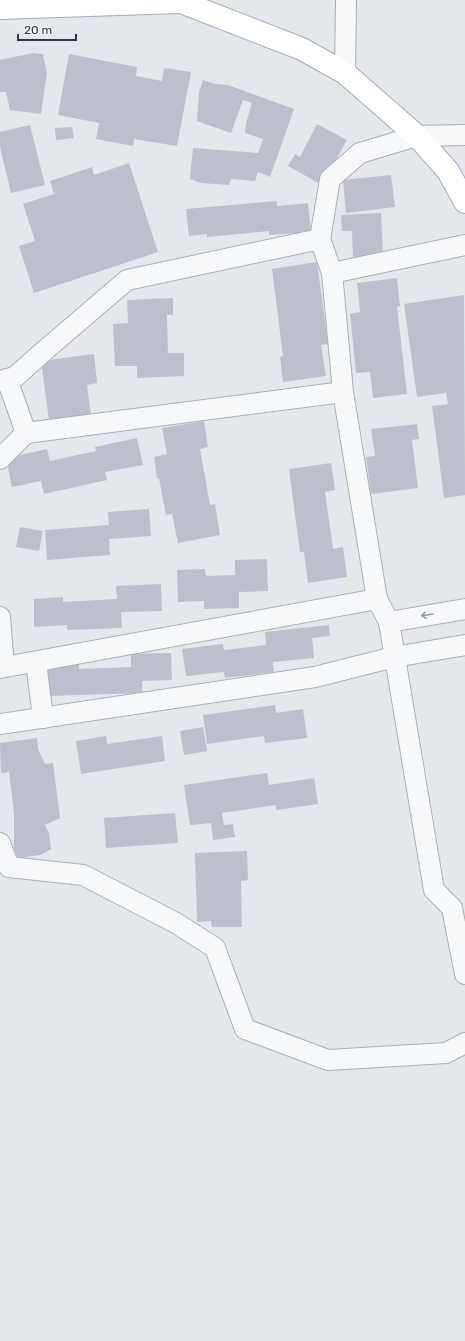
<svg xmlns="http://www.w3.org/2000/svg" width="465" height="1341" font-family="Rubik,sans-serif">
  <rect width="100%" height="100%" fill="#e4e7ec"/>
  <g fill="#bbc0ca">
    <polygon points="33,53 43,54 47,73 41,114 10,110 6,92 0,92 0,60"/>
    <polygon points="69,54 137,67 136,76 162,81 164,68 191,72 177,146 134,139 133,146 96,139 99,123 58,115"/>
    <polygon points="203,80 215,84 228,85 294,109 270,177 258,172 255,181 231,179 229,185 201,183 190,179 193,148 258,153 263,139 245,133 246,123 252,103 243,100 231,133 197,121 199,92"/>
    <polygon points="317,124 347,140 322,185 288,166 295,154 300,157"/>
    <polygon points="30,125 45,185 11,193 0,147 0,132"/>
    <polygon points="72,127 74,138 56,140 55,128"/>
    <polygon points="129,163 158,252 34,293 19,246 35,241 23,204 54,194 50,181 92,167 94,175"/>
    <polygon points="391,175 395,207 346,213 343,180"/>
    <polygon points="276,201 277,206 308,203 311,232 269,235 269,231 207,237 207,234 189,236 186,209"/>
    <polygon points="381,213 383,255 353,257 352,231 342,231 341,215"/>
    <polygon points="317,262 328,344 321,345 326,376 283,382 280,357 283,356 272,269"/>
    <polygon points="397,278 400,306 397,307 407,394 373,398 370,372 356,373 350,314 360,312 357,283"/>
    <polygon points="464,295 465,495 444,498 432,406 448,404 446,393 417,397 404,304"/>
    <polygon points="173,298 173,315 167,315 168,353 184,353 184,376 137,378 137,366 115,366 113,324 128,323 127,300"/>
    <polygon points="94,354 97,383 87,385 91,414 49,420 41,361"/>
    <polygon points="204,421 208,447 200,449 210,505 215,504 220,535 178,543 172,514 166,515 159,478 157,478 154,457 167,454 162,428"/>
    <polygon points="417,424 419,439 412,440 418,488 371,494 366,457 375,456 371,429"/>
    <polygon points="137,438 143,465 105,472 107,480 44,494 41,481 12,487 6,458 47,449 50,461 96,451 95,447"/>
    <polygon points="331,463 335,490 325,492 333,549 343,547 347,577 308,583 304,552 300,552 289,469"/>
    <polygon points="149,509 151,536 109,539 110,555 47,560 45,530 109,525 108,512"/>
    <polygon points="20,527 43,531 39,551 16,547"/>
    <polygon points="267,559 268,591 239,592 239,608 204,609 204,601 178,602 177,570 205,569 206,576 235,575 235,560"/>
    <polygon points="161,584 162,611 121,612 122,628 67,630 67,625 34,627 34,599 63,597 63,602 117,599 116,586"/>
    <polygon points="329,625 330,636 312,638 314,658 273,662 274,672 225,678 224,672 186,676 182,649 223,644 224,650 266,645 265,632"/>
    <polygon points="171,653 172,680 142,681 142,693 47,696 46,665 79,664 79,669 131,667 131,654"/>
    <polygon points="275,705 276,713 303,709 307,738 265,743 264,736 207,744 203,715"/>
    <polygon points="203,727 207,751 184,755 180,731"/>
    <polygon points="106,736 107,744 162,736 165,761 81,774 76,741"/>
    <polygon points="37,738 38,749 45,764 53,763 60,818 45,825 49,833 51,849 40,855 18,858 14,849 14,813 9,772 1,773 0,743"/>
    <polygon points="267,773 269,785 314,778 318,804 276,810 276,805 222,813 224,825 233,824 235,837 213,840 211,823 190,825 184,785"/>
    <polygon points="175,813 178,843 106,848 104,818"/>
    <polygon points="247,851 248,880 241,881 242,927 212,927 211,921 197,922 195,853"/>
  </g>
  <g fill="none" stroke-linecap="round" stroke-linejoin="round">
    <defs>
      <g id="minor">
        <polyline points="345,73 346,0"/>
        <polyline points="465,135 417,136 360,153 330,179 320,239 332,273 343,392 377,599 389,622 434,890 452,908 465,974"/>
        <polyline points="332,273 465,245"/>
        <polyline points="7,379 26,433 343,392"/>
        <polyline points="0,381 15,377 44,351 127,280 320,239"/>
        <polyline points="0,459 26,433"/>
        <polyline points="0,617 4,667"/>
        <polyline points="389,622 465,609"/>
        <polyline points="36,662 43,718"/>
        <polyline points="0,668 377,599"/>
        <polyline points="0,724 315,677 394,657 465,645"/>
        <polyline points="0,843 9,867 83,875 176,923 215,948 245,1029 328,1060 446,1053 465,1043"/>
      </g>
      <g id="major">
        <polyline points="176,0 302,49 345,73 417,136 448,171 465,202"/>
        <polyline points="0,8 179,2"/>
      </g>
    </defs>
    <use href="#minor" stroke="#a9aeb7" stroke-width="22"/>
    <use href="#major" stroke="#a3abb8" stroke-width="24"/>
    <use href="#minor" stroke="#f7f8fa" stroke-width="20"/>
    <use href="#major" stroke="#fff" stroke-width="22"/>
  </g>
  <defs><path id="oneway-shaft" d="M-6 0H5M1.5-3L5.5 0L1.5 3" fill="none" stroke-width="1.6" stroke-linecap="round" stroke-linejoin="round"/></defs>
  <use stroke="#9196a0" href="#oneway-shaft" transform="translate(427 615) rotate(171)"/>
  <path d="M18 34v6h58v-6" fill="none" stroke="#2b3445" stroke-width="2"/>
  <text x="24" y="34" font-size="12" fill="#2b3445" stroke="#f4f6f9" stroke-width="3" paint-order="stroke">20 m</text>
</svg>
